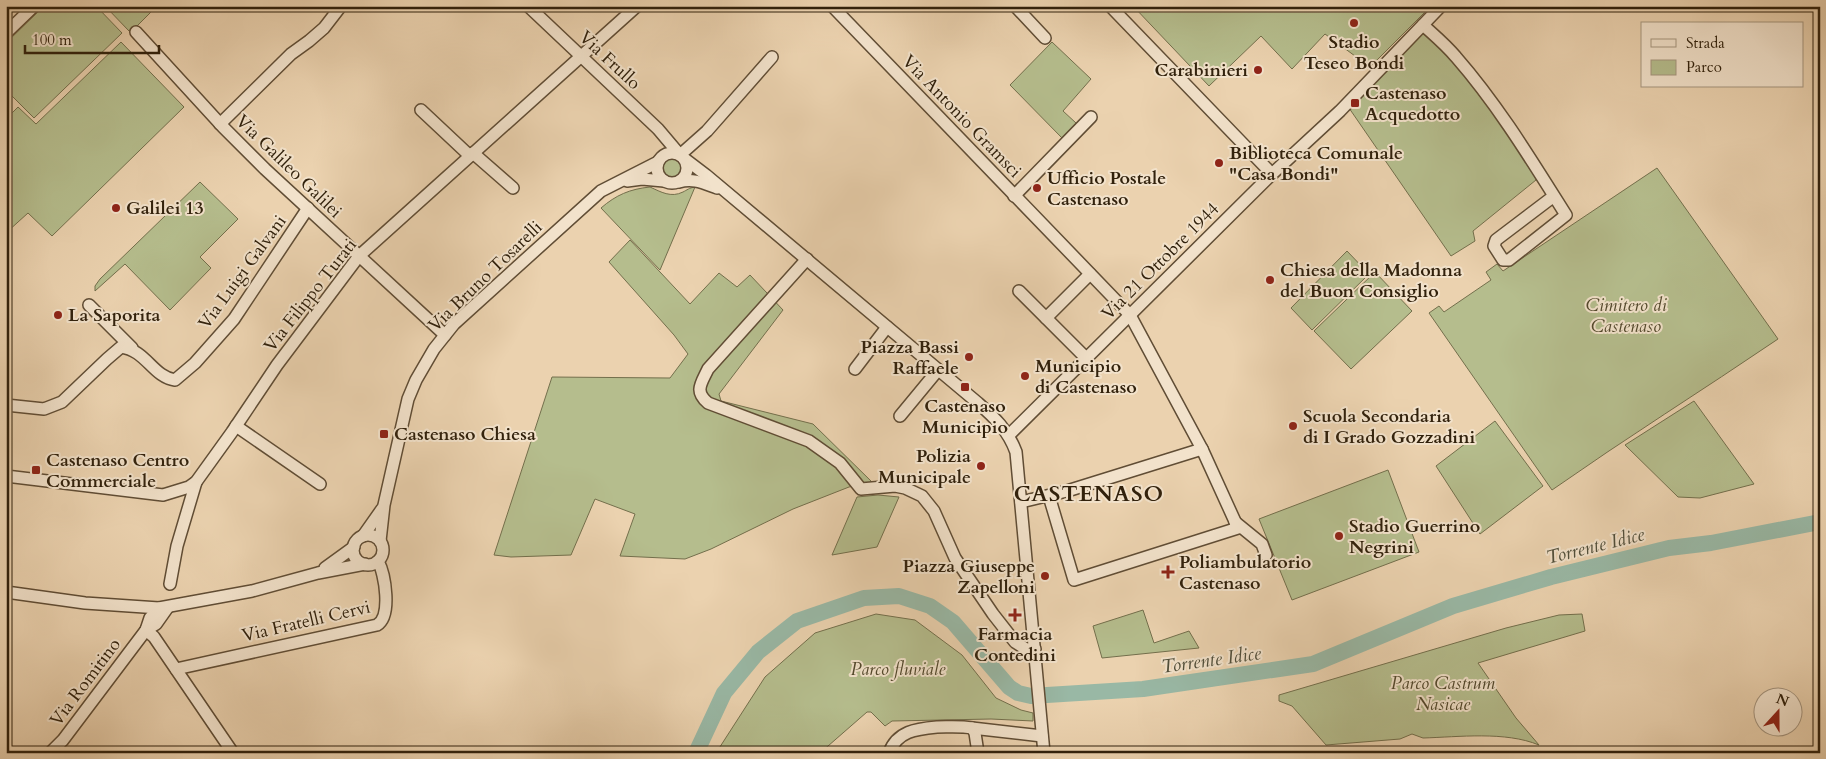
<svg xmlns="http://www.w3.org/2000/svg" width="1826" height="759" font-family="Cardo,serif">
  <rect width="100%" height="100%" fill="#ebd2af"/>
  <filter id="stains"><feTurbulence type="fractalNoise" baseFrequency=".004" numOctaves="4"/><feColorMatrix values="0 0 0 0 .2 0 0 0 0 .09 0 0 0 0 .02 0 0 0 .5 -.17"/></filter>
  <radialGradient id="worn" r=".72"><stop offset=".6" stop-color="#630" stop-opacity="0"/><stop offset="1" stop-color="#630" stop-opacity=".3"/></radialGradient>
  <g fill="#b5bd8d" stroke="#736f4c">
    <polygon points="44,6 96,6 122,33 34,118 6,90 6,65 9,63 6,60 6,43"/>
    <polygon points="105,6 157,6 136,27 129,31"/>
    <polygon points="1133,6 1431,6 1370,67 1325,34 1292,69 1261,36 1209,86"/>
    <polygon points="1424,32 1449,55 1471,80 1534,173 1536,180 1473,231 1475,241 1451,256 1349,108"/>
    <polygon points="121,42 184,107 52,236 28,213 7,232 6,119 18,107 36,124"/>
    <polygon points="1052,42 1091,79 1063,111 1076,123 1062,138 1010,85"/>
    <circle cx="673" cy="168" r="11"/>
    <path d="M1657 168 1778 339C1703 390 1626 438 1552 490L1429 313 1439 306 1444 312 1491 280 1486 272 1497 264 1503 271Z"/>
    <polygon points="200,182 238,219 200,257 211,268 170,310 125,264 95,291 95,286 100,279"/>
    <path d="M650 187C661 192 671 198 683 192 687 190 689 188 695 187L660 270 601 208C616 195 630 189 650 187Z"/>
    <polygon points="630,240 690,304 719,273 737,287 750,275 783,310 719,394 721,401 813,424 872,482 849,487 793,509 711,549 685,559 620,556 635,514 595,499 571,555 511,557 494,555 552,377 670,378 688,354 674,335 609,262"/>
    <polygon points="1347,251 1369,274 1312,330 1291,308"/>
    <polygon points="1375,272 1412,311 1351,369 1314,331"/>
    <polygon points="1694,401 1754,484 1700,498 1678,497 1625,445"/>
    <polygon points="1495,421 1543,486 1480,534 1436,466"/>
    <polygon points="1388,470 1419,552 1292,600 1259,519"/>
    <polygon points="878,495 899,497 877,547 832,555 857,497"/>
    <polygon points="1143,610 1154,643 1189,631 1199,648 1102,658 1093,626"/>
    <polygon points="876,614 915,620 962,655 996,698 1021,710 1033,713 1033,721 991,719 892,721 885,726 871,712 867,712 820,753 716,753 765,677 815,633"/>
    <path d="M1582 614 1585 631 1478 663 1516 718 1539 745C1505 731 1459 737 1423 738L1412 734 1400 739 1326 745 1292 706 1279 701V695L1506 628 1559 615Z"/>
  </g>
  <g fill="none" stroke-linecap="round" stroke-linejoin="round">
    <polyline stroke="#99b8a5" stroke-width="16" points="696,753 724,693 758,652 797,621 864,598 899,596 930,606 953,622 1009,687 1018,693 1031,696 1143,689 1313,664 1453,606 1551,577 1669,548 1711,543 1820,522"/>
    <defs>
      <g id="minor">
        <polyline points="528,6 658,129 680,155 707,131 772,57"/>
        <polyline points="832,6 1130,315 1202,449 1238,528 1074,580 1049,496"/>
        <polyline points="1015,6 1045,38"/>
        <polyline points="1110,6 1272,174"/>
        <path d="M1423 25C1434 35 1446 45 1456 57 1498 105 1532 161 1566 215L1509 260H1503L1494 246 1496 240 1554 196"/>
        <polyline points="136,32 223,127 265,169 445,335"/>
        <polyline points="6,33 34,6"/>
        <polyline points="421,110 470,156"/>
        <polyline points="220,124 291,54 309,41 324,28 341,6"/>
        <circle cx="672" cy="168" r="15"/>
        <polyline points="473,153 513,188"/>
        <path d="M685 159 706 175 978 403C995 418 1008 430 1016 452L1044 753"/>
        <polyline points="627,181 642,179 664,181"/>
        <path d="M679 182C693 178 703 183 717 188"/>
        <polyline points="1014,196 1091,117"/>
        <path d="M807 259 708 369C701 384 694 391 708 403L809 441 840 463 861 489 895 486 905 488 922 496 934 511 955 558 993 614 1015 642 1026 649H1035"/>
        <polyline points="1019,291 1086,358"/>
        <polyline points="89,305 132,348"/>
        <polyline points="1046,318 1090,274"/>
        <polyline points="855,369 887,327"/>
        <path d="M6 405 44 409 62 402 107 359 121 347C146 350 153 377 175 380L195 363 234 319 308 208"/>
        <polyline points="900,416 938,370"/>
        <polyline points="236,426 320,484"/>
        <polyline points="1009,435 1272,174 1340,111 1441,6"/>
        <polyline points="6,476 163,495 189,487 196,482 232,432 277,365 359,256 637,6"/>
        <polyline points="1021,502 1067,491 1202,449"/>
        <polyline points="1235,522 1262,544 1266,555"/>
        <circle cx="368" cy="550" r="15"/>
        <polyline points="363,536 382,509"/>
        <polyline points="380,541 384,505 408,399 416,380 434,349 454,324 601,191 658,162"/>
        <polyline points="325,568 354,547"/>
        <polyline points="170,584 177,546 196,482"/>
        <polyline points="6,592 85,603 159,608 252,591 318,573 365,564"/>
        <polyline points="146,630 154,637 233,753"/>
        <polyline points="146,630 156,624 168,607"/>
        <path d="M176 669 377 625C392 616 385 574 378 561"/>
        <polyline points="972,728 1042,736"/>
        <polyline points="50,753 63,740 146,630 150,618 159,608"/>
        <path d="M889 753C897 731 916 729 937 727 949 727 960 726 972 728L975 733 978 753"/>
      </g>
    </defs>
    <use href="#minor" stroke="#604d35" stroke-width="14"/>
    <use href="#minor" stroke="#f2e2cb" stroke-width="11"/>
  </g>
  <g fill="#8f2418" stroke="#f2e2cb" stroke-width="2">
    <circle cx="1354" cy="23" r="5"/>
    <circle cx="1258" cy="70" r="5"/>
    <rect x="1350" y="98" width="10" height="10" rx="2.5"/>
    <circle cx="1219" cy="163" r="5"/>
    <circle cx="1037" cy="188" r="5"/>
    <circle cx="116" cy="208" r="5"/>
    <circle cx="1270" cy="280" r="5"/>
    <circle cx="58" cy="315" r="5"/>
    <circle cx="969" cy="357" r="5"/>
    <circle cx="1025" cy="376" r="5"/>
    <rect x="960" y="382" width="10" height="10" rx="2.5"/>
    <circle cx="1293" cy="426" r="5"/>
    <rect x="379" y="429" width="10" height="10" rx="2.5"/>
    <circle cx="981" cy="466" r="5"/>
    <rect x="31" y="465" width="10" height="10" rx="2.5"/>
    <circle cx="1339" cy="536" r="5"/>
    <path d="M1165.5 564.5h5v5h5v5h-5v5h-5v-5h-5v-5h5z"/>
    <circle cx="1045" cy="576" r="5"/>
    <path d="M1012.5 607.5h5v5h5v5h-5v5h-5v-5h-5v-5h5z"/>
  </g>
  <g text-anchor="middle" stroke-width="4" stroke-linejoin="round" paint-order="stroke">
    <g font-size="18" font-weight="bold" fill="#31210c" stroke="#f2e2cb" text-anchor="start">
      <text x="1354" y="48" text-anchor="middle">Stadio<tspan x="1354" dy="21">Teseo Bondi</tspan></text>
      <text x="1248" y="76" text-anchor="end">Carabinieri</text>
      <text x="1365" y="99">Castenaso<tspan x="1365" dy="21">Acquedotto</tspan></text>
      <text x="1229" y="159">Biblioteca Comunale<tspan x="1229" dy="21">"Casa Bondi"</tspan></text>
      <text x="1047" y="184">Ufficio Postale<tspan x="1047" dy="21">Castenaso</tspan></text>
      <text x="126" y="214">Galilei 13</text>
      <text x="1280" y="276">Chiesa della Madonna<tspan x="1280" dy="21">del Buon Consiglio</tspan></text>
      <text x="68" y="321">La Saporita</text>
      <text x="959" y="353" text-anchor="end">Piazza Bassi<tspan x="959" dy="21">Raffaele</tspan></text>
      <text x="1035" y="372">Municipio<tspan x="1035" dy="21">di Castenaso</tspan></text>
      <text x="965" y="412" text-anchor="middle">Castenaso<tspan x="965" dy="21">Municipio</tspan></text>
      <text x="1303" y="422">Scuola Secondaria<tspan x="1303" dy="21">di I Grado Gozzadini</tspan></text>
      <text x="394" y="440">Castenaso Chiesa</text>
      <text x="971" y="462" text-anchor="end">Polizia<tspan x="971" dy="21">Municipale</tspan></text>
      <text x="46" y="466">Castenaso Centro<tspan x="46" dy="21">Commerciale</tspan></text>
      <text x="1349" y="532">Stadio Guerrino<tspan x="1349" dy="21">Negrini</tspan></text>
      <text x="1179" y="568">Poliambulatorio<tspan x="1179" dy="21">Castenaso</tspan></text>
      <text x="1035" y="572" text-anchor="end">Piazza Giuseppe<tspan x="1035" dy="21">Zapelloni</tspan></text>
      <text x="1015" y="640" text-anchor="middle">Farmacia<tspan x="1015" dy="21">Contedini</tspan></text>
    </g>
    <g font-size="18" fill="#31210c" stroke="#f2e2cb">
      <text transform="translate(610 60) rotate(43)" y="6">Via Frullo</text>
      <text transform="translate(962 116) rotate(46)" y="6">Via Antonio Gramsci</text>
      <text transform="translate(289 166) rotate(44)" y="6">Via Galileo Galilei</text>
      <text transform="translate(1160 261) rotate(-45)" y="6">Via 21 Ottobre 1944</text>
      <text transform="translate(242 272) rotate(-54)" y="6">Via Luigi Galvani</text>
      <text transform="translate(485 276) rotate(-44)" y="6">Via Bruno Tosarelli</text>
      <text transform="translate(310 295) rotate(-52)" y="6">Via Filippo Turati</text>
      <text transform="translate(306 621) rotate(-13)" y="6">Via Fratelli Cervi</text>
      <text transform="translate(85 682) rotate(-53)" y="6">Via Romitino</text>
    </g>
    <g font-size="18" font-style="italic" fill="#52482c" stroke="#f2e2cb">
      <text x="1626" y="311">Cimitero di<tspan x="1626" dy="21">Castenaso</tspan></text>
      <text x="898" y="675">Parco fluviale</text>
      <text x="1443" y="689">Parco Castrum<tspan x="1443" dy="21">Nasicae</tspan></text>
    </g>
    <g font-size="19" font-style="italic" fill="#504e3a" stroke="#f2e2cb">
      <text transform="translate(1595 545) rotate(-14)" y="7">Torrente Idice</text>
      <text transform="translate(1211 659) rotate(-8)" y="7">Torrente Idice</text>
    </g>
    <g font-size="22" font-weight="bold" letter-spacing="1" fill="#31210c" stroke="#f2e2cb">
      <text x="1089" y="501">CASTENASO</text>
    </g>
  </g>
  <rect width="1826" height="759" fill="none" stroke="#ebd2af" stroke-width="25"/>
  <rect x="8" y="8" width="1811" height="744" fill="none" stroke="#31210c" stroke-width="2.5"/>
  <rect x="12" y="12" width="1801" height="734" fill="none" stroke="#31210c"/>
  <rect x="1641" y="22" width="162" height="65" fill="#f2e2cb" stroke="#a5957f"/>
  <rect x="1651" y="39" width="25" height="8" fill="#f2e2cb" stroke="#a5957f"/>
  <text x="1686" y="48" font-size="15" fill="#31210c">Strada</text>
  <rect x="1651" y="60" width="25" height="15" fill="#b5bd8d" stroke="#a5957f"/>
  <text x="1686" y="72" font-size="15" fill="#31210c">Parco</text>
  <g transform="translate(1778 712) rotate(21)"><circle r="24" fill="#f2e2cb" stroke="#a5957f"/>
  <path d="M0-4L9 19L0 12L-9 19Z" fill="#8f2418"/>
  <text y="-8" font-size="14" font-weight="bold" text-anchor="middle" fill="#31210c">N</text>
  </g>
  <path d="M25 45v8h134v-8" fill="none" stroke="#31210c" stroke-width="2.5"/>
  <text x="32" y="45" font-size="15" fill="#31210c" stroke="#f2e2cb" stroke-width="4" paint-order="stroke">100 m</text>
  <rect width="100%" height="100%" filter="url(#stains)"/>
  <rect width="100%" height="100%" fill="url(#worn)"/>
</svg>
